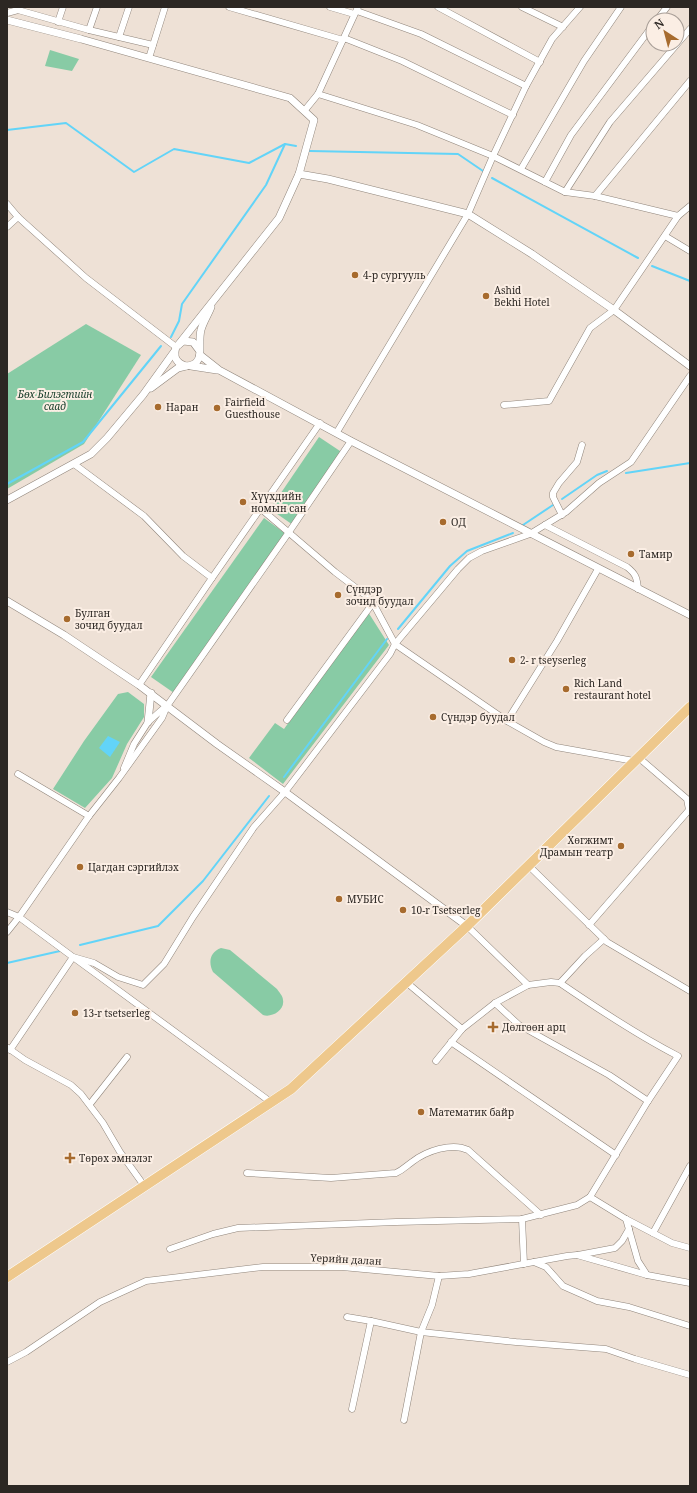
<svg xmlns="http://www.w3.org/2000/svg" width="697" height="1493" font-family="'Noto Serif',serif">
  <rect width="100%" height="100%" fill="#eee1d6"/>
  <g fill="#88cba5">
    <polygon points="50,50 79,59 72,71 45,66"/>
    <polygon points="86,324 141,355 84,444 7,489 7,374"/>
    <polygon points="319,437 343,453 293,525 270,509"/>
    <polygon points="264,518 286,534 174,693 151,677"/>
    <polygon points="368,612 389,645 283,784 249,758 275,723 284,729"/>
    <polygon points="128,692 144,704 144,717 127,744 112,778 85,808 53,789 84,741 118,694"/>
    <path d="M221 948 230 950 277 989C279 992 283 996 283 1000 285 1011 271 1018 263 1015L213 972C208 962 210 952 221 948Z"/>
  </g>
  <polygon fill="#62d4f8" points="108,736 120,742 110,757 99,748"/>
  <g fill="none" stroke-linecap="round" stroke-linejoin="round">
    <g stroke="#62d4f8" stroke-width="2">
      <polyline points="7,130 66,123 134,172 174,149 249,163 285,144"/>
      <polyline points="310,151 458,154 483,171"/>
      <polyline points="492,178 638,258"/>
      <polyline points="652,266 690,281"/>
      <polyline points="171,337 179,321 182,304 266,185 285,144 296,146"/>
      <polyline points="626,473 690,463"/>
      <polyline points="7,484 83,442 161,346"/>
      <polyline points="562,499 597,475 607,471"/>
      <polyline points="523,525 553,505"/>
      <polyline points="398,629 450,566 467,551 513,533"/>
      <polyline points="284,777 387,639"/>
      <polyline points="80,945 158,926 203,881 269,796"/>
      <polyline points="7,963 60,951"/>
    </g>
    <defs>
      <g id="minor">
        <polyline points="229,7 343,40"/>
        <polyline points="330,7 354,14"/>
        <polyline points="438,7 540,62"/>
        <polyline points="522,7 563,27"/>
        <polyline points="357,11 421,34 526,86"/>
        <polyline points="7,13 18,10 89,30 153,45"/>
        <polyline points="657,20 667,7"/>
        <polyline points="58,22 63,7"/>
        <polyline points="89,30 97,7"/>
        <polyline points="119,37 129,7"/>
        <polyline points="344,38 402,61 513,115"/>
        <polyline points="149,58 165,7"/>
        <polyline points="318,94 417,125 493,156 565,192 595,196 678,216"/>
        <polyline points="305,110 318,94 358,7"/>
        <polyline points="521,169 584,61 621,7"/>
        <polyline points="545,182 571,135 653,25"/>
        <polyline points="565,192 610,122 690,29"/>
        <polyline points="595,196 690,81"/>
        <polyline points="7,204 18,217 86,278 176,347"/>
        <polyline points="7,227 18,217"/>
        <polyline points="665,236 690,251"/>
        <polyline points="504,405 549,401 590,328 614,310 678,216 690,206"/>
        <polyline points="337,432 468,214 493,156 526,86 552,39 580,7"/>
        <polyline points="74,464 144,516 183,556 212,578"/>
        <polyline points="260,508 335,572 364,594 373,603 395,644 507,721 544,742 556,747 634,761"/>
        <polyline points="562,515 553,497 553,493 559,483 577,462 582,445"/>
        <path d="M545 525 627 567C636 574 637 578 638 589"/>
        <polyline points="139,685 212,578 320,423"/>
        <polyline points="287,720 373,603"/>
        <polyline points="507,721 557,641 598,569"/>
        <polyline points="124,768 134,744 148,722 165,707"/>
        <polyline points="18,774 89,816"/>
        <polyline points="528,865 607,942 690,991"/>
        <polyline points="7,912 19,917 73,957 272,1103"/>
        <polyline points="589,925 689,810 687,799 638,757"/>
        <polyline points="467,926 528,985"/>
        <polyline points="7,932 19,917 89,816 119,778 162,718 167,706 289,532 351,441"/>
        <polyline points="406,982 462,1029"/>
        <polyline points="495,1003 519,1025 609,1075 648,1101"/>
        <polyline points="451,1042 616,1155"/>
        <polyline points="8,1048 25,1060 71,1085 81,1094 103,1123 120,1152 145,1187"/>
        <polyline points="10,1050 73,957 94,963 118,977 143,985 164,964 193,917 254,827 285,792 390,654 395,644 458,569 469,558 482,551 530,534 566,512 599,483 631,462 690,376"/>
        <polyline points="436,1061 462,1029 495,1003 528,985 551,982 560,983 585,956 604,939"/>
        <polyline points="90,1104 127,1057"/>
        <path d="M247 1173 331 1178 396 1173C403 1170 406 1166 412 1162 426 1151 452 1142 468 1150L541 1215"/>
        <polyline points="590,1197 626,1219 672,1243 690,1248"/>
        <polyline points="522,1219 524,1264"/>
        <polyline points="626,1219 638,1261 647,1275"/>
        <polyline points="653,1233 690,1166"/>
        <path d="M170 1249 213 1234 238 1228 396 1222 522 1219 577 1205 590 1197 648 1101 678 1056C637 1035 598 1009 560 983"/>
        <polyline points="578,1255 615,1248 622,1241 629,1229"/>
        <polyline points="534,1262 567,1256 577,1255 647,1275 690,1283"/>
        <polyline points="347,1317 371,1321 421,1332 516,1342 606,1349 635,1359 690,1375"/>
        <polyline points="7,1362 26,1352 100,1302 146,1281 263,1267 342,1267 439,1276 469,1274 534,1262 546,1267 563,1286 597,1301 629,1307 690,1326"/>
        <polyline points="352,1409 371,1321"/>
        <polyline points="404,1420 421,1332 432,1305 439,1276"/>
      </g>
      <g id="tertiary">
        <polyline points="7,20 81,39 290,98 314,120 299,174 279,218 179,344"/>
        <polyline points="299,174 328,179 468,214 532,254 614,310 690,366"/>
        <path d="M199 350 193 342 183 341 176 347C173 357 176 363 186 366 207 365 197 344 201 330 203 322 208 315 211 307"/>
        <polyline points="200,355 219,370 351,441 690,615"/>
        <polyline points="191,366 217,370"/>
        <polyline points="151,388 178,368 186,366"/>
        <polyline points="7,500 91,454 107,438 143,395 174,352"/>
        <polyline points="7,601 64,635 139,685 217,744 285,792 467,926"/>
        <polyline points="148,722 151,693"/>
      </g>
      <polyline id="trunk" points="7,1277 291,1089 467,926 690,707"/>
    </defs>
    <use href="#minor" stroke="#90857b" stroke-width="7"/>
    <use href="#tertiary" stroke="#90857b" stroke-width="8"/>
    <use href="#trunk" stroke="#fff" stroke-width="11"/>
    <use href="#minor" stroke="#fff" stroke-width="6"/>
    <use href="#tertiary" stroke="#fff" stroke-width="7"/>
    <use href="#trunk" stroke="#eec88c" stroke-width="10"/>
  </g>
  <g fill="#a76b2e" stroke="#fbeee4" stroke-width="1.5">
    <circle cx="355" cy="275" r="4"/>
    <circle cx="486" cy="296" r="4"/>
    <circle cx="158" cy="407" r="4"/>
    <circle cx="217" cy="408" r="4"/>
    <circle cx="243" cy="502" r="4"/>
    <circle cx="443" cy="522" r="4"/>
    <circle cx="631" cy="554" r="4"/>
    <circle cx="338" cy="595" r="4"/>
    <circle cx="67" cy="619" r="4"/>
    <circle cx="512" cy="660" r="4"/>
    <circle cx="566" cy="689" r="4"/>
    <circle cx="433" cy="717" r="4"/>
    <circle cx="621" cy="846" r="4"/>
    <circle cx="80" cy="867" r="4"/>
    <circle cx="339" cy="899" r="4"/>
    <circle cx="403" cy="910" r="4"/>
    <circle cx="75" cy="1013" r="4"/>
    <path d="M491 1021h4v4h4v4h-4v4h-4v-4h-4v-4h4z"/>
    <circle cx="421" cy="1112" r="4"/>
    <path d="M68 1152h4v4h4v4h-4v4h-4v-4h-4v-4h4z"/>
  </g>
  <g text-anchor="middle" stroke-width="4" stroke-linejoin="round" paint-order="stroke">
    <g font-size="10" fill="#2c2723" stroke="#fbeee4" text-anchor="start">
      <text x="363" y="279">4-р сургууль</text>
      <text x="494" y="294">Ashid<tspan x="494" dy="12">Bekhi Hotel</tspan></text>
      <text x="225" y="406">Fairfield<tspan x="225" dy="12">Guesthouse</tspan></text>
      <text x="166" y="411">Наран</text>
      <text x="251" y="500">Хүүхдийн<tspan x="251" dy="12">номын сан</tspan></text>
      <text x="451" y="526">ОД</text>
      <text x="639" y="558">Тамир</text>
      <text x="346" y="593">Сүндэр<tspan x="346" dy="12">зочид буудал</tspan></text>
      <text x="75" y="617">Булган<tspan x="75" dy="12">зочид буудал</tspan></text>
      <text x="520" y="664">2- r tseyserleg</text>
      <text x="574" y="687">Rich Land<tspan x="574" dy="12">restaurant hotel</tspan></text>
      <text x="441" y="721">Сүндэр буудал</text>
      <text x="613" y="844" text-anchor="end">Хөгжимт<tspan x="613" dy="12">Драмын театр</tspan></text>
      <text x="88" y="871">Цагдан сэргийлэх</text>
      <text x="347" y="903">МУБИС</text>
      <text x="411" y="914">10-r Tsetserleg</text>
      <text x="83" y="1017">13-r tsetserleg</text>
      <text x="502" y="1031">Дөлгөөн арц</text>
      <text x="429" y="1116">Математик байр</text>
      <text x="79" y="1162">Төрөх эмнэлэг</text>
    </g>
    <g font-size="10" font-style="italic" fill="#103925" stroke="#fbeee4">
      <text x="55" y="398">Бөх Билэгтийн<tspan x="55" dy="12">саад</tspan></text>
    </g>
    <g font-size="10" fill="#2c2723" stroke="#fbeee4">
      <text transform="translate(346 1259) rotate(3)" y="4">Үерийн далан</text>
    </g>
  </g>
  <rect width="697" height="1493" fill="none" stroke="#2c2723" stroke-width="16"/>
  <g transform="translate(665 32) rotate(324)"><circle r="19" fill="#fbeee4" stroke="#a89e97"/>
  <path d="M0-3L7 15L0 10L-7 15Z" fill="#a76b2e"/>
  <text y="-6" font-size="11" font-weight="bold" text-anchor="middle" fill="#2c2723">N</text>
  </g>
</svg>
